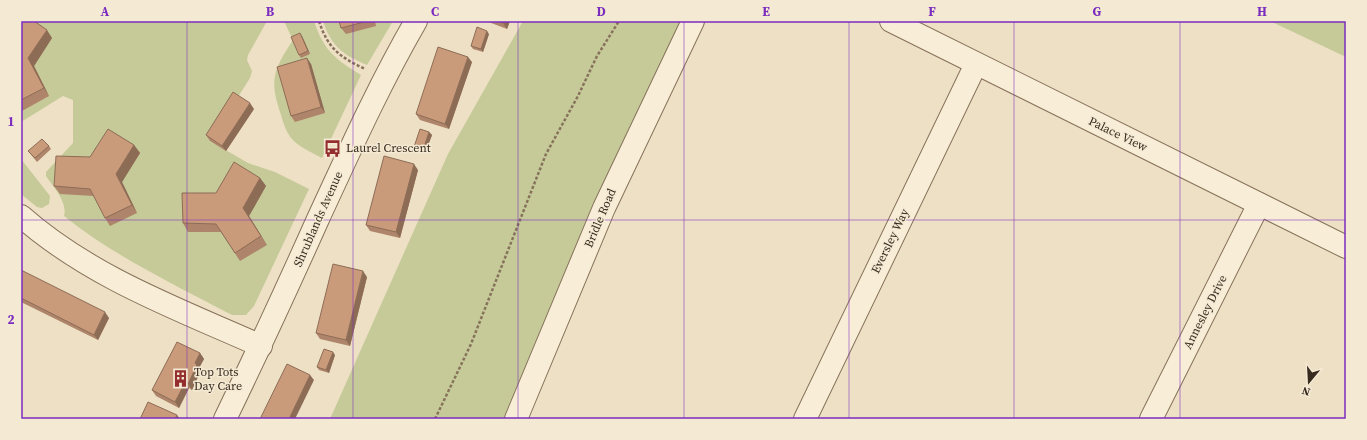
<svg xmlns="http://www.w3.org/2000/svg" width="1367" height="440" font-family="'Source Serif 4',serif">
  <rect width="100%" height="100%" fill="#ede0c4"/>
  <g fill="#c5ca98">
    <path d="M21 21H267L248 55 247 60 252 71 250 78 210 141 248 163 275 172 309 189 254 306 246 315H232C175 285 114 256 64 216 68 202 53 187 46 176V172L73 143V100L63 96 21 122Z"/>
    <path d="M284 21H314C324 51 335 59 361 75L322 158C313 153 303 149 295 142 287 135 284 125 281 115 269 80 273 70 293 40Z"/>
    <path d="M323 21H393L367 65C343 55 331 46 323 21Z"/>
    <path d="M523 21H684C652 83 620 145 592 209 562 279 536 350 504 419H330L448 154Z"/>
    <polygon points="1270,21 1346,21 1346,57"/>
    <polygon points="21,159 50,196 49,204 42,208 37,207 21,194"/>
  </g>
  <g fill="none" stroke-linecap="round" stroke-linejoin="round">
    <defs>
      <g id="minor">
        <polyline points="891,21 1346,247"/>
        <path d="M21 216C90 277 178 309 261 346"/>
        <path d="M225 419C257 353 288 286 318 219 349 152 379 85 416 21"/>
        <polyline points="516,419 604,208 693,21"/>
        <polyline points="805,419 976,64"/>
        <polyline points="1151,419 1259,204"/>
      </g>
    </defs>
    <use href="#minor" stroke="#87725b" stroke-width="24"/>
    <g stroke="#87725b" stroke-width="2.5" stroke-dasharray="3 2" stroke-linecap="butt">
      <path d="M319 21C328 49 340 57 365 69"/>
      <polyline points="435,419 471,344 546,154 578,96 597,56 619,21"/>
    </g>
    <use href="#minor" stroke="#f8edd7" stroke-width="22"/>
  </g>
  <g fill="#ae856a">
    <polygon points="21,21 52,38 34,66 49,96 22,111 21,110"/>
    <polygon points="339,21 375,21 376,26 346,34 341,28"/>
    <polygon points="486,21 510,21 507,29"/>
    <polygon points="489,34 483,52 473,49 471,46"/>
    <polygon points="302,36 310,54 301,58 299,55"/>
    <polygon points="472,62 449,129 420,120 416,114"/>
    <polygon points="311,64 325,113 295,122 291,116"/>
    <polygon points="254,109 226,151 210,141 206,135"/>
    <polygon points="429,132 432,135 425,153 416,150 414,147"/>
    <polygon points="134,145 140,153 122,182 137,213 110,226 105,218 94,196 60,194 54,186 90,157"/>
    <polygon points="49,146 51,149 37,162 28,151"/>
    <polygon points="418,170 400,238 370,231 366,225"/>
    <polygon points="260,178 266,186 249,216 267,245 240,261 221,232 188,232 183,223 216,193"/>
    <polygon points="21,270 109,318 98,340 21,302"/>
    <polygon points="367,277 350,346 320,339 316,333"/>
    <polygon points="200,353 204,359 199,368 201,370 192,390 189,388 179,408 156,396 152,390"/>
    <polygon points="335,355 329,373 319,370 317,367"/>
  </g>
  <g fill="#8d6c56">
    <polygon points="504,21 510,21 507,29 503,23"/>
    <polygon points="47,30 52,38 34,66 49,96 44,88 28,58"/>
    <polygon points="487,31 489,34 483,52 481,49"/>
    <polygon points="300,33 302,36 310,54 308,51"/>
    <polygon points="468,57 472,62 449,129 445,124"/>
    <polygon points="307,58 311,64 325,113 321,107"/>
    <polygon points="250,103 254,109 226,151 222,146"/>
    <polygon points="429,132 432,135 425,153 423,150"/>
    <polygon points="134,145 140,153 122,182 137,213 132,205 116,174"/>
    <polygon points="414,164 418,170 400,238 396,232"/>
    <polygon points="260,178 266,186 249,216 267,245 243,208"/>
    <polygon points="363,271 367,277 350,346 346,340"/>
    <polygon points="105,312 109,318 98,340 94,335"/>
    <polygon points="333,352 335,355 329,373 326,370"/>
    <polygon points="200,353 204,359 199,368 201,370 192,390 188,384 195,363"/>
    <polygon points="310,375 314,380 295,419 289,419"/>
    <polygon points="185,383 189,388 179,408 175,402"/>
    <polygon points="177,415 180,419 175,419"/>
  </g>
  <g fill="#ca9b7b" stroke="#8d6c56">
    <polygon points="21,21 34,21 47,30 28,58 44,88 21,100"/>
    <polygon points="339,21 368,21 341,28"/>
    <polygon points="497,21 504,21 503,23"/>
    <polygon points="477,27 487,31 481,49 471,46"/>
    <polygon points="300,33 308,51 299,55 291,37"/>
    <polygon points="438,47 468,57 445,124 416,114"/>
    <polygon points="307,58 321,107 291,116 277,67"/>
    <polygon points="233,92 250,103 222,146 206,135"/>
    <polygon points="108,129 134,145 116,174 132,205 105,218 90,189 54,186 56,156 90,157"/>
    <polygon points="420,129 429,132 423,150 414,147"/>
    <polygon points="42,139 49,146 35,158 28,151"/>
    <polygon points="384,156 414,164 396,232 366,225"/>
    <polygon points="234,162 260,178 243,208 261,236 235,253 216,224 183,223 182,193 216,193"/>
    <polygon points="333,264 363,271 346,340 316,333"/>
    <polygon points="21,270 105,312 94,335 21,298"/>
    <polygon points="177,342 200,353 195,363 197,365 188,384 185,383 175,402 152,390"/>
    <polygon points="324,349 333,352 326,370 317,367"/>
    <polygon points="287,364 310,375 289,419 260,419"/>
    <polygon points="148,402 177,415 175,419 140,419"/>
  </g>
  <path fill="none" stroke="#7b2cbf" stroke-width="1" stroke-opacity="0.55" d="M187 21V419M353 21V419M518 21V419M684 21V419M849 21V419M1014 21V419M1180 21V419M21 220H1346"/>
  <defs>
    <symbol id="bus-bare" viewBox="-9 -9 18 18"><path d="M-5-6H5V4H4V6H2V4H-2V6H-4V4H-5ZM-3.5-4V0h7V-4ZM-3.5 1.2v1.5H-2V1.2ZM2 1.2v1.5H3.5V1.2Z" fill="#942d2e" stroke="#f4ead3" stroke-width="2.5" paint-order="stroke"/></symbol>
    <symbol id="building-bare" viewBox="-9 -9 18 18"><path d="M-4-6H4V6H1V3H-1V6H-4ZM-2.5-4.3h1.7v1.8h-1.7ZM.8-4.3h1.7v1.8H.8ZM-2.5-1h1.7V.8h-1.7ZM.8-1h1.7V.8H.8Z" fill="#942d2e" stroke="#f4ead3" stroke-width="2.5" paint-order="stroke"/></symbol>
  </defs>
  <g fill-rule="evenodd">
    <use href="#bus-bare" x="320" y="136" width="25" height="25"/>
    <use href="#building-bare" x="168" y="366" width="25" height="25"/>
  </g>
  <g text-anchor="middle" stroke-width="3" stroke-linejoin="round" paint-order="stroke">
    <g font-size="12" fill="#372a1e" stroke="#f4ead3">
      <text transform="translate(1118 134) rotate(26)" y="4">Palace View</text>
      <text transform="translate(600 218) rotate(-67)" y="4">Bridle Road</text>
      <text transform="translate(318 219) rotate(-66)" y="4">Shrublands Avenue</text>
      <text transform="translate(890 241) rotate(-64)" y="4">Eversley Way</text>
      <text transform="translate(1205 312) rotate(-63)" y="4">Annesley Drive</text>
    </g>
    <g font-size="12" fill="#372a1e" stroke="#f4ead3" text-anchor="start">
      <text x="346" y="152">Laurel Crescent</text>
      <text x="194" y="376">Top Tots<tspan x="194" dy="14">Day Care</tspan></text>
    </g>
  </g>
  <rect width="1367" height="440" fill="none" stroke="#f4ead3" stroke-width="44"/>
  <g transform="translate(1309 382) rotate(198)" stroke="#f4ead3" stroke-width="3" paint-order="stroke">
  <path d="M0-3L7 15L0 10L-7 15Z" fill="#372a1e"/>
  <text y="-6" font-size="11" font-weight="bold" text-anchor="middle" fill="#372a1e">N</text>
  </g>
  <rect x="22" y="22" width="1323" height="396" fill="none" stroke="#7b2cbf" stroke-width="1.5"/>
  <g font-size="13" text-anchor="middle" font-weight="bold" fill="#7b2cbf">
    <text x="105" y="16">A</text>
    <text x="270" y="16">B</text>
    <text x="435" y="16">C</text>
    <text x="601" y="16">D</text>
    <text x="766" y="16">E</text>
    <text x="932" y="16">F</text>
    <text x="1097" y="16">G</text>
    <text x="1262" y="16">H</text>
    <text x="11" y="126">1</text>
    <text x="11" y="324">2</text>
  </g>
</svg>
